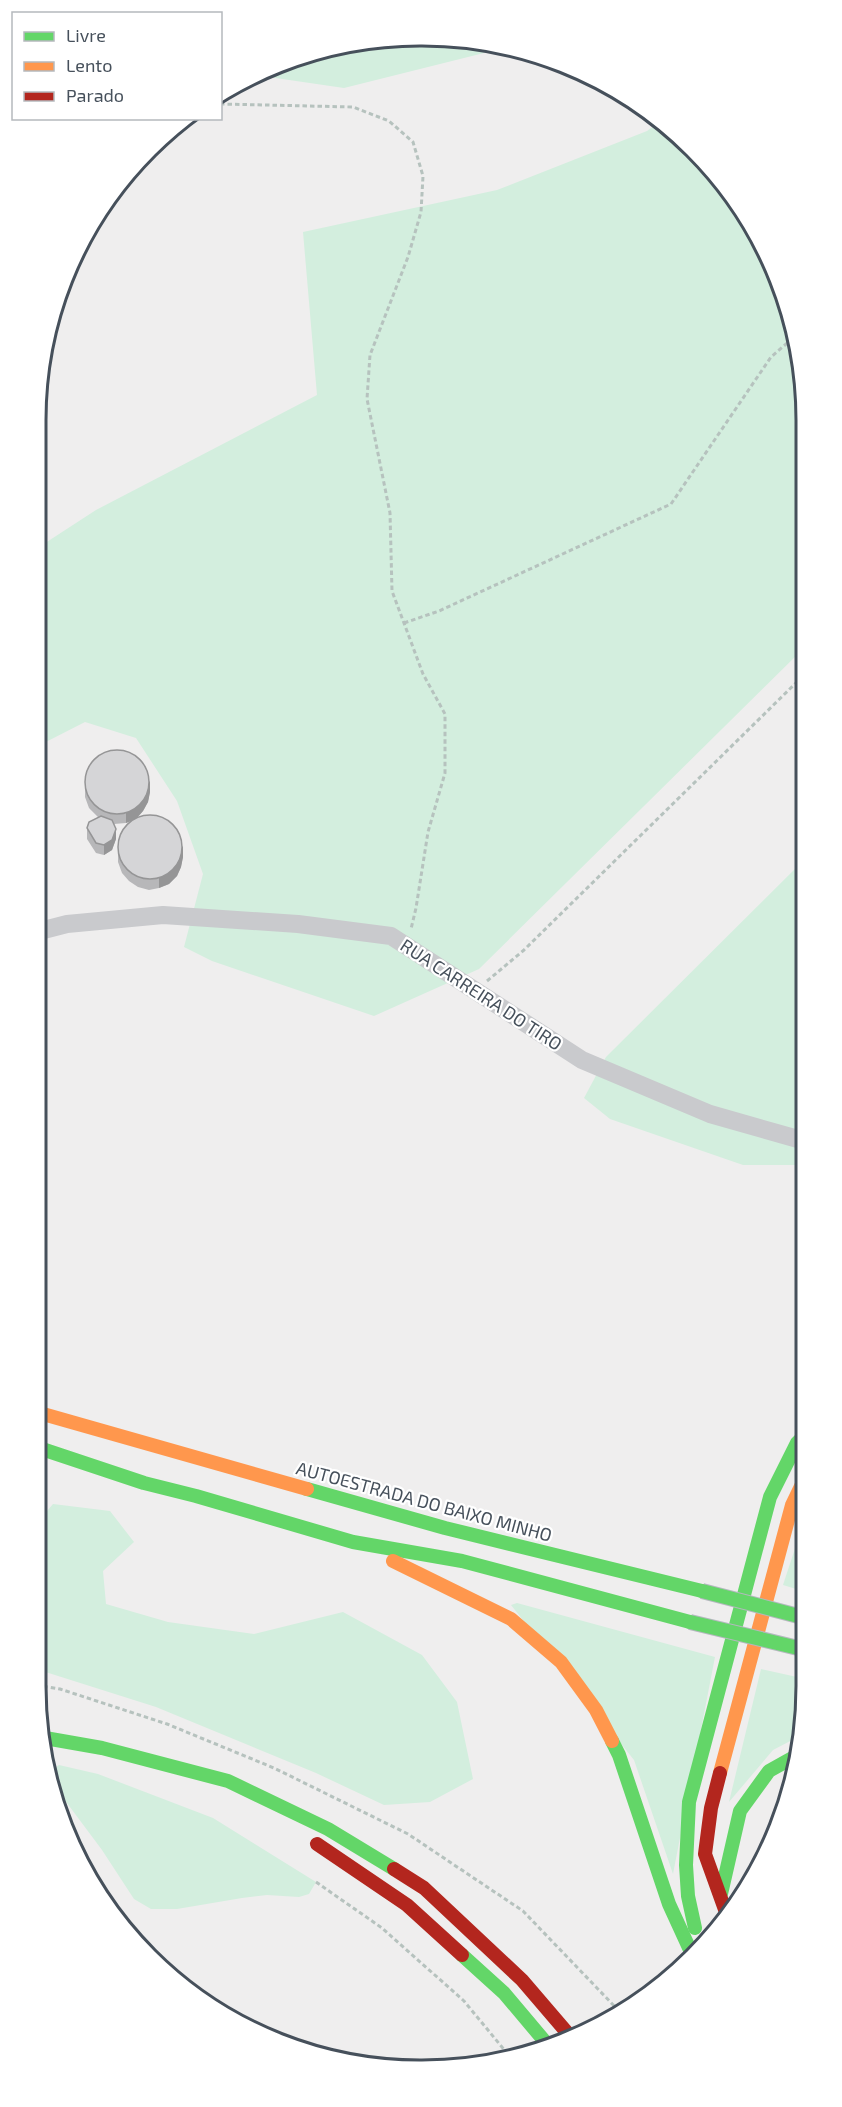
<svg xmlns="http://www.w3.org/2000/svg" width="842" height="2107" font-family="'Exo 2',sans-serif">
  <rect width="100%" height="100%" fill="#efeeee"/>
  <g fill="#d3eede">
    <polygon points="395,37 496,50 344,88 255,75"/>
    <polygon points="659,122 711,167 766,251 803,370 803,649 479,969 374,1016 212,961 184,947 203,874 177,801 136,738 85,722 36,747 36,549 96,510 317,395 303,232 497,190 647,131"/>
    <polygon points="804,860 805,1165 743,1165 610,1119 584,1098 606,1057"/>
    <polygon points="53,1504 110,1511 134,1542 103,1571 106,1604 168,1622 254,1634 343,1612 422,1655 457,1702 473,1779 430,1802 384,1805 316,1773 156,1707 36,1669 36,1524"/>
    <polygon points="806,1515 806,1592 783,1585"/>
    <polygon points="517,1603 715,1657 673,1874 634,1760 511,1605"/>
    <polygon points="761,1669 806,1679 798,1737 773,1750 729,1802"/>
    <polygon points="59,1765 98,1774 213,1818 316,1882 309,1894 299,1897 267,1895 242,1898 177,1909 151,1909 134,1899 102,1850 55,1787 50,1771"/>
  </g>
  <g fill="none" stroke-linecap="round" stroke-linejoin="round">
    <g stroke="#b6c2be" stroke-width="3" stroke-dasharray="4.5 3" stroke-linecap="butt">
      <polyline points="220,104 353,107 389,121 413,142 423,176 421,212 408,257 370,355 367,399 390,513 392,591 423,674 445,714 445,773 428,832 416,908 411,929"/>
      <polyline points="404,623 439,611 671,504 771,357 793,338"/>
      <polyline points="487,981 524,950 803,676"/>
      <polyline points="36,1685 60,1689 167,1724 274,1768 408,1834 523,1911 621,2013"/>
      <polyline points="316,1882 382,1928 464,2001 511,2058"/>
    </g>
    <polyline stroke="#c9cacd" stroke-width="18" points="36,932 67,924 163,915 298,924 391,936 582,1060 710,1114 805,1141"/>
    <g stroke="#63d668" stroke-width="14">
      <polyline points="36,1447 144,1483 196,1496 353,1542 462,1561 690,1622"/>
      <polyline points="307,1489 445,1528 702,1591"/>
      <polyline points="45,1738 102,1748 228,1781 328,1829 394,1869"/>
      <polyline points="612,1741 619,1755 669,1904 691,1952"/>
      <polyline points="721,1894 740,1811 769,1771 794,1757"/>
      <polyline points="695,1928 688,1896 686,1865 689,1802 770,1497 797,1443 805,1435"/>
      <polyline points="462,1955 504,1993 547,2044"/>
    </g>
    <g stroke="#ff974d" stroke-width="14">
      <polyline points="36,1412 307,1489"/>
      <polyline points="393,1561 511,1619 561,1662 596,1710 612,1741"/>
      <polyline points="720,1773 792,1505 805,1478"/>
    </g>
    <g stroke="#b3261e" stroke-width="14">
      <polyline points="720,1773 711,1808 705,1854 728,1918"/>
      <polyline points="317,1844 407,1905 462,1955"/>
      <polyline points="394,1869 424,1888 522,1980 570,2036"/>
    </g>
    <defs>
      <g id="fast-bridge">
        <polyline points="702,1591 806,1618"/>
        <polyline points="690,1622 798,1648"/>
      </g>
    </defs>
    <use href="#fast-bridge" stroke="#b4b8be" stroke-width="16" stroke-linecap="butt"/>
    <use href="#fast-bridge" stroke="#63d668" stroke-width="14"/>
  </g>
  <polygon fill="#b7b7b9" points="85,776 150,792 148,802 143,811 137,818 183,857 181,867 177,876 169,884 159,888 149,890 138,887 129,881 122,873 118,862 118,841 133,820 126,823 114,824 116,839 112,850 104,855 96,853 87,839 87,828 98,817 89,808 85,797"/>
  <g fill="#959596">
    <polygon points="150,781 150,792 148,802 143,811 136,819 126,823 126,813"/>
    <polygon points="116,829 116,839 112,850 104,855 104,845"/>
    <polygon points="183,846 183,857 181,867 177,876 169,884 159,888 159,878"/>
  </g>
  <g fill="#d5d5d7" stroke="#959596" stroke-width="1.5">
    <circle cx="117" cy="782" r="32"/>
    <circle cx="150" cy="847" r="32"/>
    <polygon points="101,816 112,820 116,829 112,840 104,845 96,843 87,828 89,822"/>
  </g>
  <g text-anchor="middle" stroke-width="4.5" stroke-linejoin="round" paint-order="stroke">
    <g font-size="18" fill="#46505b" stroke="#fff">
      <text transform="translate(481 995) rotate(33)" y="6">RUA CARREIRA DO TIRO</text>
      <text transform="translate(424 1502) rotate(15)" y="6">AUTOESTRADA DO BAIXO MINHO</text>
    </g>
  </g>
  <path d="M0 0H842V2107H0ZM420 46H422A374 374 0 0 1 796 420V1686A374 374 0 0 1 422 2060H420A374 374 0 0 1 46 1686V420A374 374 0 0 1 420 46Z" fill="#fff" fill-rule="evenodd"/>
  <path fill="none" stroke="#46505b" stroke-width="3" d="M420 46H422A374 374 0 0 1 796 420V1686A374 374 0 0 1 422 2060H420A374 374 0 0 1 46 1686V420A374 374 0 0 1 420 46Z"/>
  <rect x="12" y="12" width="210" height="108" fill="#ffffff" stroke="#b5b9bd" stroke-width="1.5"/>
  <rect x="24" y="32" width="30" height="9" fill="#63d668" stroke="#b5b9bd" stroke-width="1.5"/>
  <text x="66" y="42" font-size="18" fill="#46505b">Livre</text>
  <rect x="24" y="62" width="30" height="9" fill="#ff974d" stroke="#b5b9bd" stroke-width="1.5"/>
  <text x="66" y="72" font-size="18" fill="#46505b">Lento</text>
  <rect x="24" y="92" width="30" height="9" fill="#b3261e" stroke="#b5b9bd" stroke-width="1.5"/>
  <text x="66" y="102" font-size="18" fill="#46505b">Parado</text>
</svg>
